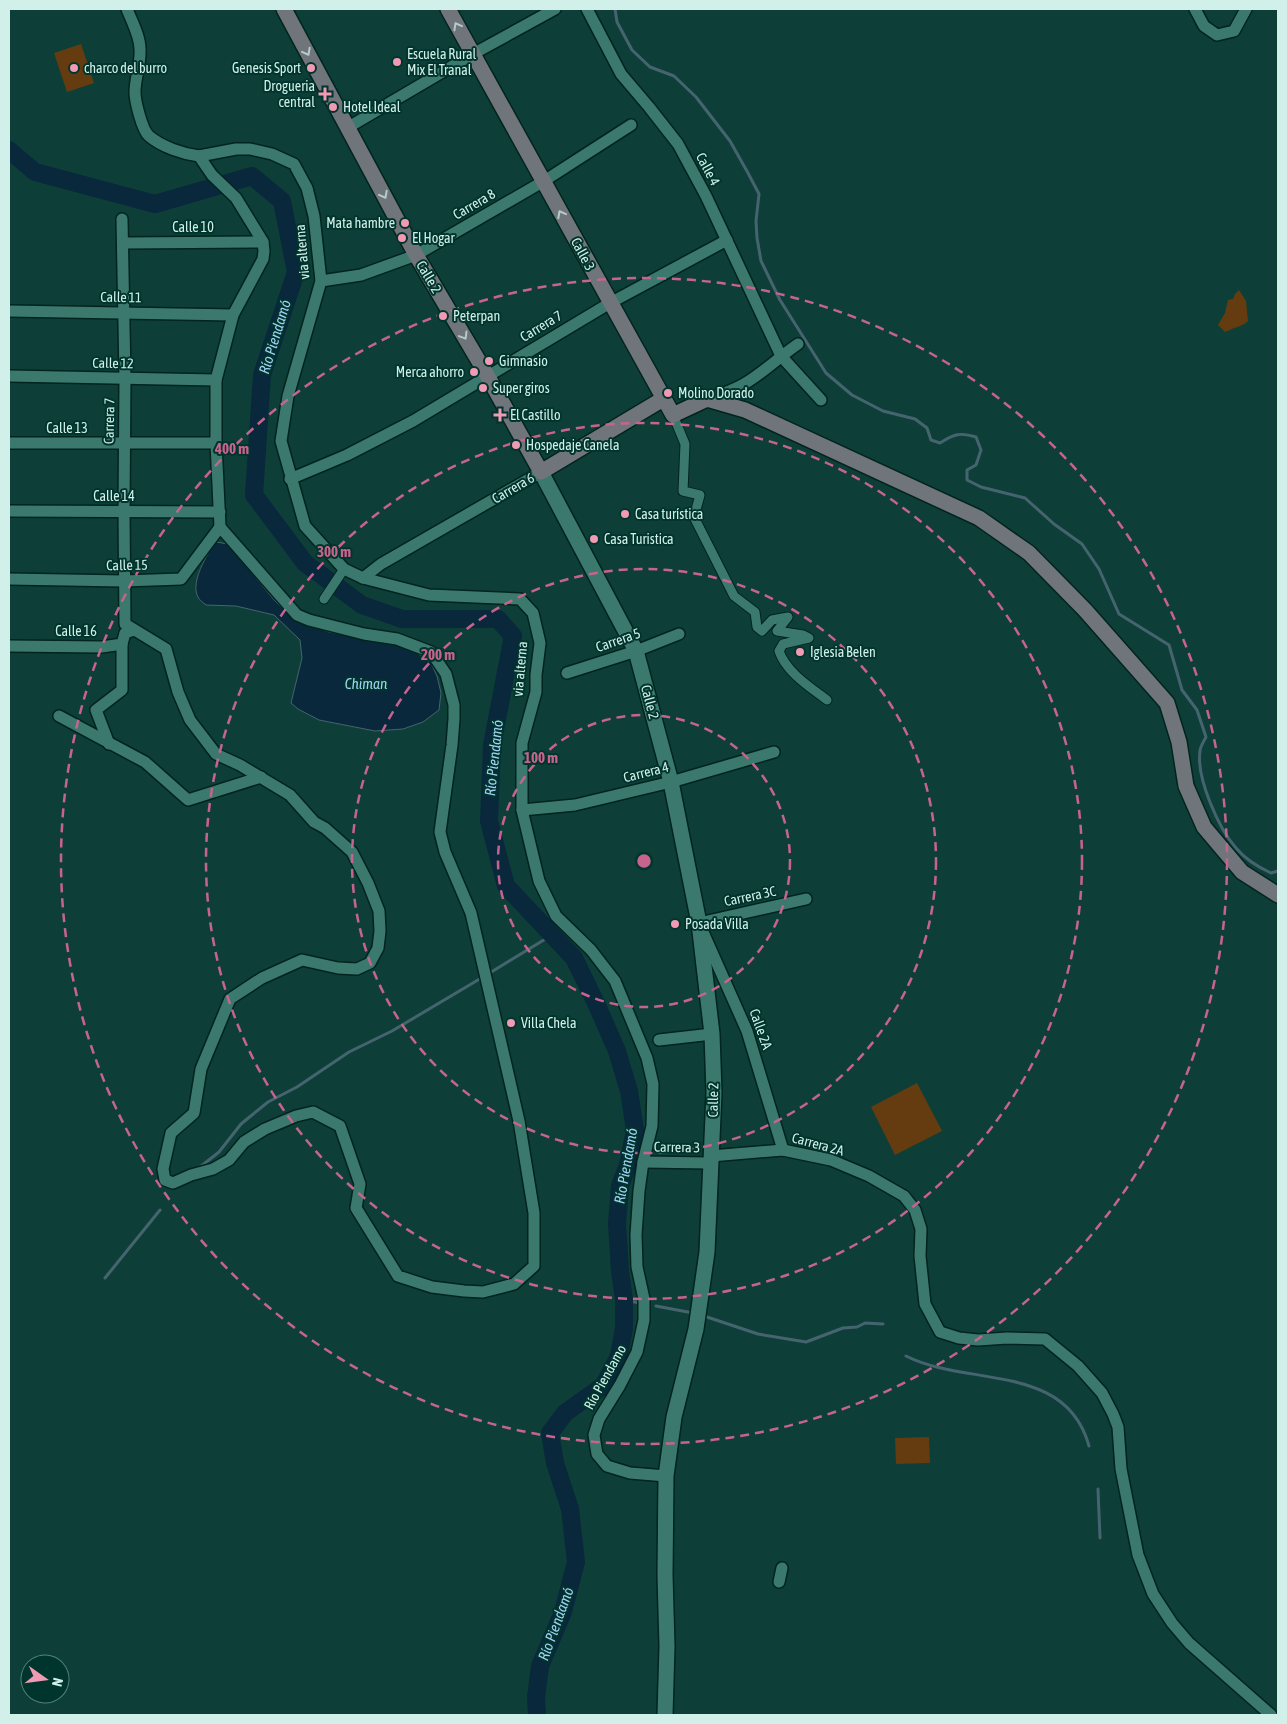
<svg xmlns="http://www.w3.org/2000/svg" width="1287" height="1724" font-family="'Asap Condensed',sans-serif">
  <rect width="100%" height="100%" fill="#0d3f38"/>
  <g fill="#653b10">
    <polygon points="81,44 94,83 67,92 54,53"/>
    <path d="M1239 290 1246 301 1248 321C1242 327 1232 328 1225 332L1218 325 1225 313 1228 300 1233 299 1235 294Z"/>
    <polygon points="917,1083 942,1131 895,1155 871,1107"/>
    <polygon points="929,1437 930,1463 896,1464 895,1438"/>
  </g>
  <path fill="#09283c" stroke="#456470" d="M216 542 228 544 275 601 295 620 329 632 399 645 417 653 431 663 437 676 441 693 439 710 423 722 403 729 375 731 319 720 298 709 291 703 302 658 300 640 274 615 236 606 206 605C204 603 199 600 198 597 190 582 207 554 216 542Z"/>
  <g fill="none" stroke-linecap="round" stroke-linejoin="round">
    <g stroke="#456470" stroke-width="3">
      <path d="M615 9 617 22 632 50 650 67 674 76 696 97 730 141 748 173 759 194 756 221 757 238 761 261 780 300 826 373 852 395 883 411 915 419 927 428 931 440 940 443C954 434 960 432 976 437L981 450 976 465 967 470V480L981 487 1025 498 1054 524 1082 544 1099 569 1119 614 1169 645 1182 690 1197 710 1206 737C1204 741 1200 747 1200 751 1196 778 1219 829 1236 848 1245 859 1258 867 1271 873L1278 871"/>
      <polyline points="488,974 552,935"/>
      <polyline points="200,1167 219,1152 241,1124 268,1102 297,1087 349,1052 392,1031 483,977"/>
      <polyline points="105,1278 160,1210"/>
      <polyline points="624,1300 640,1303"/>
      <polyline points="656,1306 693,1313"/>
      <polyline points="707,1317 758,1334 806,1342 843,1328 857,1327 865,1323 883,1324"/>
      <path d="M906 1356C967 1387 1066 1362 1089 1446"/>
      <polyline points="1098,1489 1100,1538"/>
    </g>
    <polyline stroke="#09283c" stroke-width="18" points="9,150 35,172 155,204 252,176 282,201 296,272 262,375 254,495 305,563 362,605 402,619 498,619 513,636 492,745 489,821 506,886 574,958 596,1003 617,1051 629,1091 635,1130 628,1165 620,1186 617,1224 620,1271 624,1300 624,1328 619,1356 604,1385 565,1413 550,1433 555,1463 570,1509 576,1562 563,1612 540,1666 536,1697 537,1715"/>
    <defs>
      <g id="pedestrian">
        <path d="M673 415 685 444 683 491 700 495 694 517 734 596 755 612 757 627 762 631 772 620 788 617 777 631 803 635 809 638 783 644 779 651C786 672 810 687 827 700"/>
        <polyline points="324,599 344,569"/>
      </g>
      <g id="minor">
        <path d="M127 9C132 22 140 36 140 49 141 64 135 78 135 92 135 101 142 130 149 136 162 147 183 154 199 156L212 175 236 198 263 242 264 251 263 259 233 315 216 380V443L220 527"/>
        <polyline points="587,9 621,74 649,107 678,144 706,196 781,356 821,400"/>
        <polyline points="1195,9 1204,26 1217,35 1234,31 1246,9"/>
        <polyline points="347,128 473,54 555,9"/>
        <polyline points="199,156 236,149 250,149 272,154 294,164 307,188 314,216 321,281 288,396 281,441 305,526 344,569 363,578 429,595 520,599 533,613 540,643 536,675 536,692 522,743 522,810 539,881 556,916 591,950 615,981 647,1058 653,1084 652,1126 643,1162 639,1191 636,1235 637,1267 644,1299 644,1320 637,1352 620,1385 599,1419 594,1435 597,1454 607,1466 630,1473 666,1476"/>
        <polyline points="122,219 125,378 124,511 125,624 166,649 178,692 190,720 216,754 240,765 290,795 314,822 325,828 352,852 368,883 379,911 380,931 378,948 370,963 357,969 338,968 302,960 262,978 230,999 201,1069 194,1113 171,1133 163,1169 165,1180 173,1183 191,1175 213,1169 229,1160 244,1142 265,1129 296,1116 313,1112 340,1126 360,1184 356,1208 398,1276 432,1287 464,1291 483,1292 514,1284 534,1266 534,1213 519,1121 471,913 445,852 440,832 452,745 454,719 454,705 446,674 431,652 397,639 364,634 309,620 297,615 220,527"/>
        <polyline points="124,243 263,242"/>
        <polyline points="321,281 361,275 416,255 544,181 631,125"/>
        <polyline points="9,311 233,315"/>
        <polyline points="9,376 216,380"/>
        <path d="M707 399C719 395 732 391 744 384 763 373 779 357 798 344"/>
        <polyline points="9,443 216,443"/>
        <polyline points="290,479 347,455 413,421 610,303 727,240"/>
        <polyline points="9,511 220,512"/>
        <polyline points="363,578 381,564 541,472"/>
        <polyline points="9,579 124,581 181,579 220,527"/>
        <polyline points="9,646 102,647 122,644 125,633 134,630"/>
        <polyline points="567,673 636,651 679,634"/>
        <polyline points="59,716 145,762 188,800 261,777"/>
        <polyline points="109,744 96,710 122,690 122,644"/>
        <polyline points="522,810 575,805 671,782 774,752"/>
        <polyline points="659,1040 712,1034"/>
        <polyline points="783,1150 747,1031 699,923 806,899"/>
        <polyline points="711,1156 783,1150 831,1160 869,1176 904,1196 915,1210 921,1229 920,1256 925,1304 940,1332 959,1338 978,1340 1007,1338 1045,1339 1078,1366 1102,1393 1113,1414 1118,1427 1121,1469 1138,1555 1153,1594 1172,1623 1189,1643 1271,1715"/>
        <polyline points="643,1162 710,1163"/>
        <polyline points="779,1582 782,1568"/>
      </g>
      <polyline id="tertiary" points="541,472 636,651 671,782 699,923 712,1034 714,1093 707,1252 696,1329 674,1417 666,1476 665,1575 667,1646 665,1715"/>
      <g id="secondary">
        <polyline points="284,9 416,255 487,375 541,472 663,399"/>
        <polyline points="448,9 673,415 707,399 745,410 979,518 1029,553 1085,610 1167,703 1179,742 1186,786 1204,827 1242,872 1278,895"/>
      </g>
    </defs>
    <use href="#pedestrian" stroke="#02241f" stroke-width="11"/>
    <use href="#minor" stroke="#02241f" stroke-width="14"/>
    <use href="#tertiary" stroke="#02241f" stroke-width="18"/>
    <use href="#secondary" stroke="#02241f" stroke-width="18"/>
    <use href="#pedestrian" stroke="#3b796e" stroke-width="9"/>
    <use href="#minor" stroke="#3b796e" stroke-width="11"/>
    <use href="#tertiary" stroke="#3b796e" stroke-width="15"/>
    <use href="#secondary" stroke="#70757b" stroke-width="15"/>
  </g>
  <defs><path id="oneway-chevron" d="M-2-3.5L2.5 0L-2 3.5" fill="none" stroke-width="1.6" stroke-linecap="round" stroke-linejoin="round" transform="scale(1.25)"/></defs>
  <g stroke="#b4cbc8">
    <use href="#oneway-chevron" transform="translate(457 26) rotate(-119)"/>
    <use href="#oneway-chevron" transform="translate(307 52) rotate(62)"/>
    <use href="#oneway-chevron" transform="translate(384 195) rotate(62)"/>
    <use href="#oneway-chevron" transform="translate(561 214) rotate(-118)"/>
    <use href="#oneway-chevron" transform="translate(464 336) rotate(59)"/>
  </g>
  <g fill="none" stroke="#c7648d" stroke-width="2.5" stroke-dasharray="9 6">
    <circle cx="644" cy="861" r="146"/>
    <circle cx="644" cy="861" r="292"/>
    <circle cx="644" cy="861" r="438"/>
    <circle cx="644" cy="861" r="583"/>
  </g>
  <g fill="#f19ab3" stroke="#00352e" stroke-width="2">
    <circle cx="397" cy="62" r="5"/>
    <circle cx="74" cy="68" r="5"/>
    <circle cx="311" cy="68" r="5"/>
    <path d="M322.5 86.5h5v5h5v5h-5v5h-5v-5h-5v-5h5z"/>
    <circle cx="333" cy="107" r="5"/>
    <circle cx="405" cy="223" r="5"/>
    <circle cx="402" cy="238" r="5"/>
    <circle cx="443" cy="316" r="5"/>
    <circle cx="489" cy="361" r="5"/>
    <circle cx="474" cy="372" r="5"/>
    <circle cx="483" cy="388" r="5"/>
    <circle cx="668" cy="393" r="5"/>
    <path d="M497.5 407.5h5v5h5v5h-5v5h-5v-5h-5v-5h5z"/>
    <circle cx="516" cy="445" r="5"/>
    <circle cx="625" cy="514" r="5"/>
    <circle cx="594" cy="539" r="5"/>
    <circle cx="800" cy="652" r="5"/>
    <circle cx="675" cy="924" r="5"/>
    <circle cx="511" cy="1023" r="5"/>
  </g>
  <g text-anchor="middle" stroke-width="4" stroke-linejoin="round" paint-order="stroke">
    <g font-size="14" fill="#d1f0e9" stroke="#00352e" text-anchor="start">
      <text x="407" y="59">Escuela Rural<tspan x="407" dy="16">Mix El Tranal</tspan></text>
      <text x="84" y="73">charco del burro</text>
      <text x="301" y="73" text-anchor="end">Genesis Sport</text>
      <text x="315" y="91" text-anchor="end">Drogueria<tspan x="315" dy="16">central</tspan></text>
      <text x="343" y="112">Hotel Ideal</text>
      <text x="395" y="228" text-anchor="end">Mata hambre</text>
      <text x="412" y="243">El Hogar</text>
      <text x="453" y="321">Peterpan</text>
      <text x="499" y="366">Gimnasio</text>
      <text x="464" y="377" text-anchor="end">Merca ahorro</text>
      <text x="493" y="393">Super giros</text>
      <text x="678" y="398">Molino Dorado</text>
      <text x="510" y="420">El Castillo</text>
      <text x="526" y="450">Hospedaje Canela</text>
      <text x="635" y="519">Casa turística</text>
      <text x="604" y="544">Casa Turistica</text>
      <text x="810" y="657">Iglesia Belen</text>
      <text x="685" y="929">Posada Villa</text>
      <text x="521" y="1028">Villa Chela</text>
    </g>
    <g font-size="14" fill="#d1f0e9" stroke="#00352e">
      <text transform="translate(708 169) rotate(62)" y="5">Calle 4</text>
      <text transform="translate(474 204) rotate(-30)" y="5">Carrera 8</text>
      <text x="193" y="232">Calle 10</text>
      <text transform="translate(302 252) rotate(-95)" y="5">via alterna</text>
      <text transform="translate(583 254) rotate(62)" y="5">Calle 3</text>
      <text transform="translate(429 277) rotate(59)" y="5">Calle 2</text>
      <text transform="translate(121 297) rotate(1)" y="5">Calle 11</text>
      <text transform="translate(541 326) rotate(-31)" y="5">Carrera 7</text>
      <text transform="translate(113 363) rotate(1)" y="5">Calle 12</text>
      <text transform="translate(109 421) rotate(-89)" y="5">Carrera 7</text>
      <text x="67" y="433">Calle 13</text>
      <text transform="translate(513 488) rotate(-30)" y="5">Carrera 6</text>
      <text x="114" y="501">Calle 14</text>
      <text transform="translate(127 565) rotate(-1)" y="5">Calle 15</text>
      <text x="76" y="636">Calle 16</text>
      <text transform="translate(618 640) rotate(-19)" y="5">Carrera 5</text>
      <text transform="translate(520 669) rotate(-85)" y="5">via alterna</text>
      <text transform="translate(650 702) rotate(75)" y="5">Calle 2</text>
      <text transform="translate(646 772) rotate(-14)" y="5">Carrera 4</text>
      <text transform="translate(750 896) rotate(-12)" y="5">Carrera 3C</text>
      <text transform="translate(761 1029) rotate(70)" y="5">Calle 2A</text>
      <text transform="translate(713 1100) rotate(-89)" y="5">Calle 2</text>
      <text transform="translate(818 1144) rotate(15)" y="5">Carrera 2A</text>
      <text transform="translate(677 1147) rotate(1)" y="5">Carrera 3</text>
      <text transform="translate(605 1377) rotate(-61)" y="5">Río Piendamo</text>
    </g>
    <g font-size="15" font-style="italic" fill="#a2d1f3" stroke="#00352e">
      <text transform="translate(275 337) rotate(-73)" y="5">Río Piendamó</text>
      <text x="366" y="689">Chiman</text>
      <text transform="translate(494 758) rotate(-84)" y="5">Río Piendamó</text>
      <text transform="translate(626 1166) rotate(-80)" y="5">Río Piendamó</text>
      <text transform="translate(556 1624) rotate(-70)" y="5">Río Piendamó</text>
    </g>
  </g>
  <circle cx="644" cy="861" r="8" fill="#c7648d" stroke="#00352e" stroke-width="2.5"/>
  <g font-size="15" text-anchor="middle" font-weight="bold" fill="#c7648d" stroke="#00352e" stroke-width="4" stroke-linejoin="round" paint-order="stroke">
    <text x="232" y="454">400 m</text>
    <text x="334" y="557">300 m</text>
    <text x="438" y="660">200 m</text>
    <text x="541" y="763">100 m</text>
  </g>
  <rect width="1287" height="1724" fill="none" stroke="#d1f0e9" stroke-width="20"/>
  <g transform="translate(45 1679) rotate(104)"><circle r="24" fill="#00352e" stroke="#548079"/>
  <path d="M0-4L9 19L0 12L-9 19Z" fill="#f19ab3"/>
  <text y="-8" font-size="14" font-weight="bold" text-anchor="middle" fill="#d1f0e9">N</text>
  </g>
</svg>
